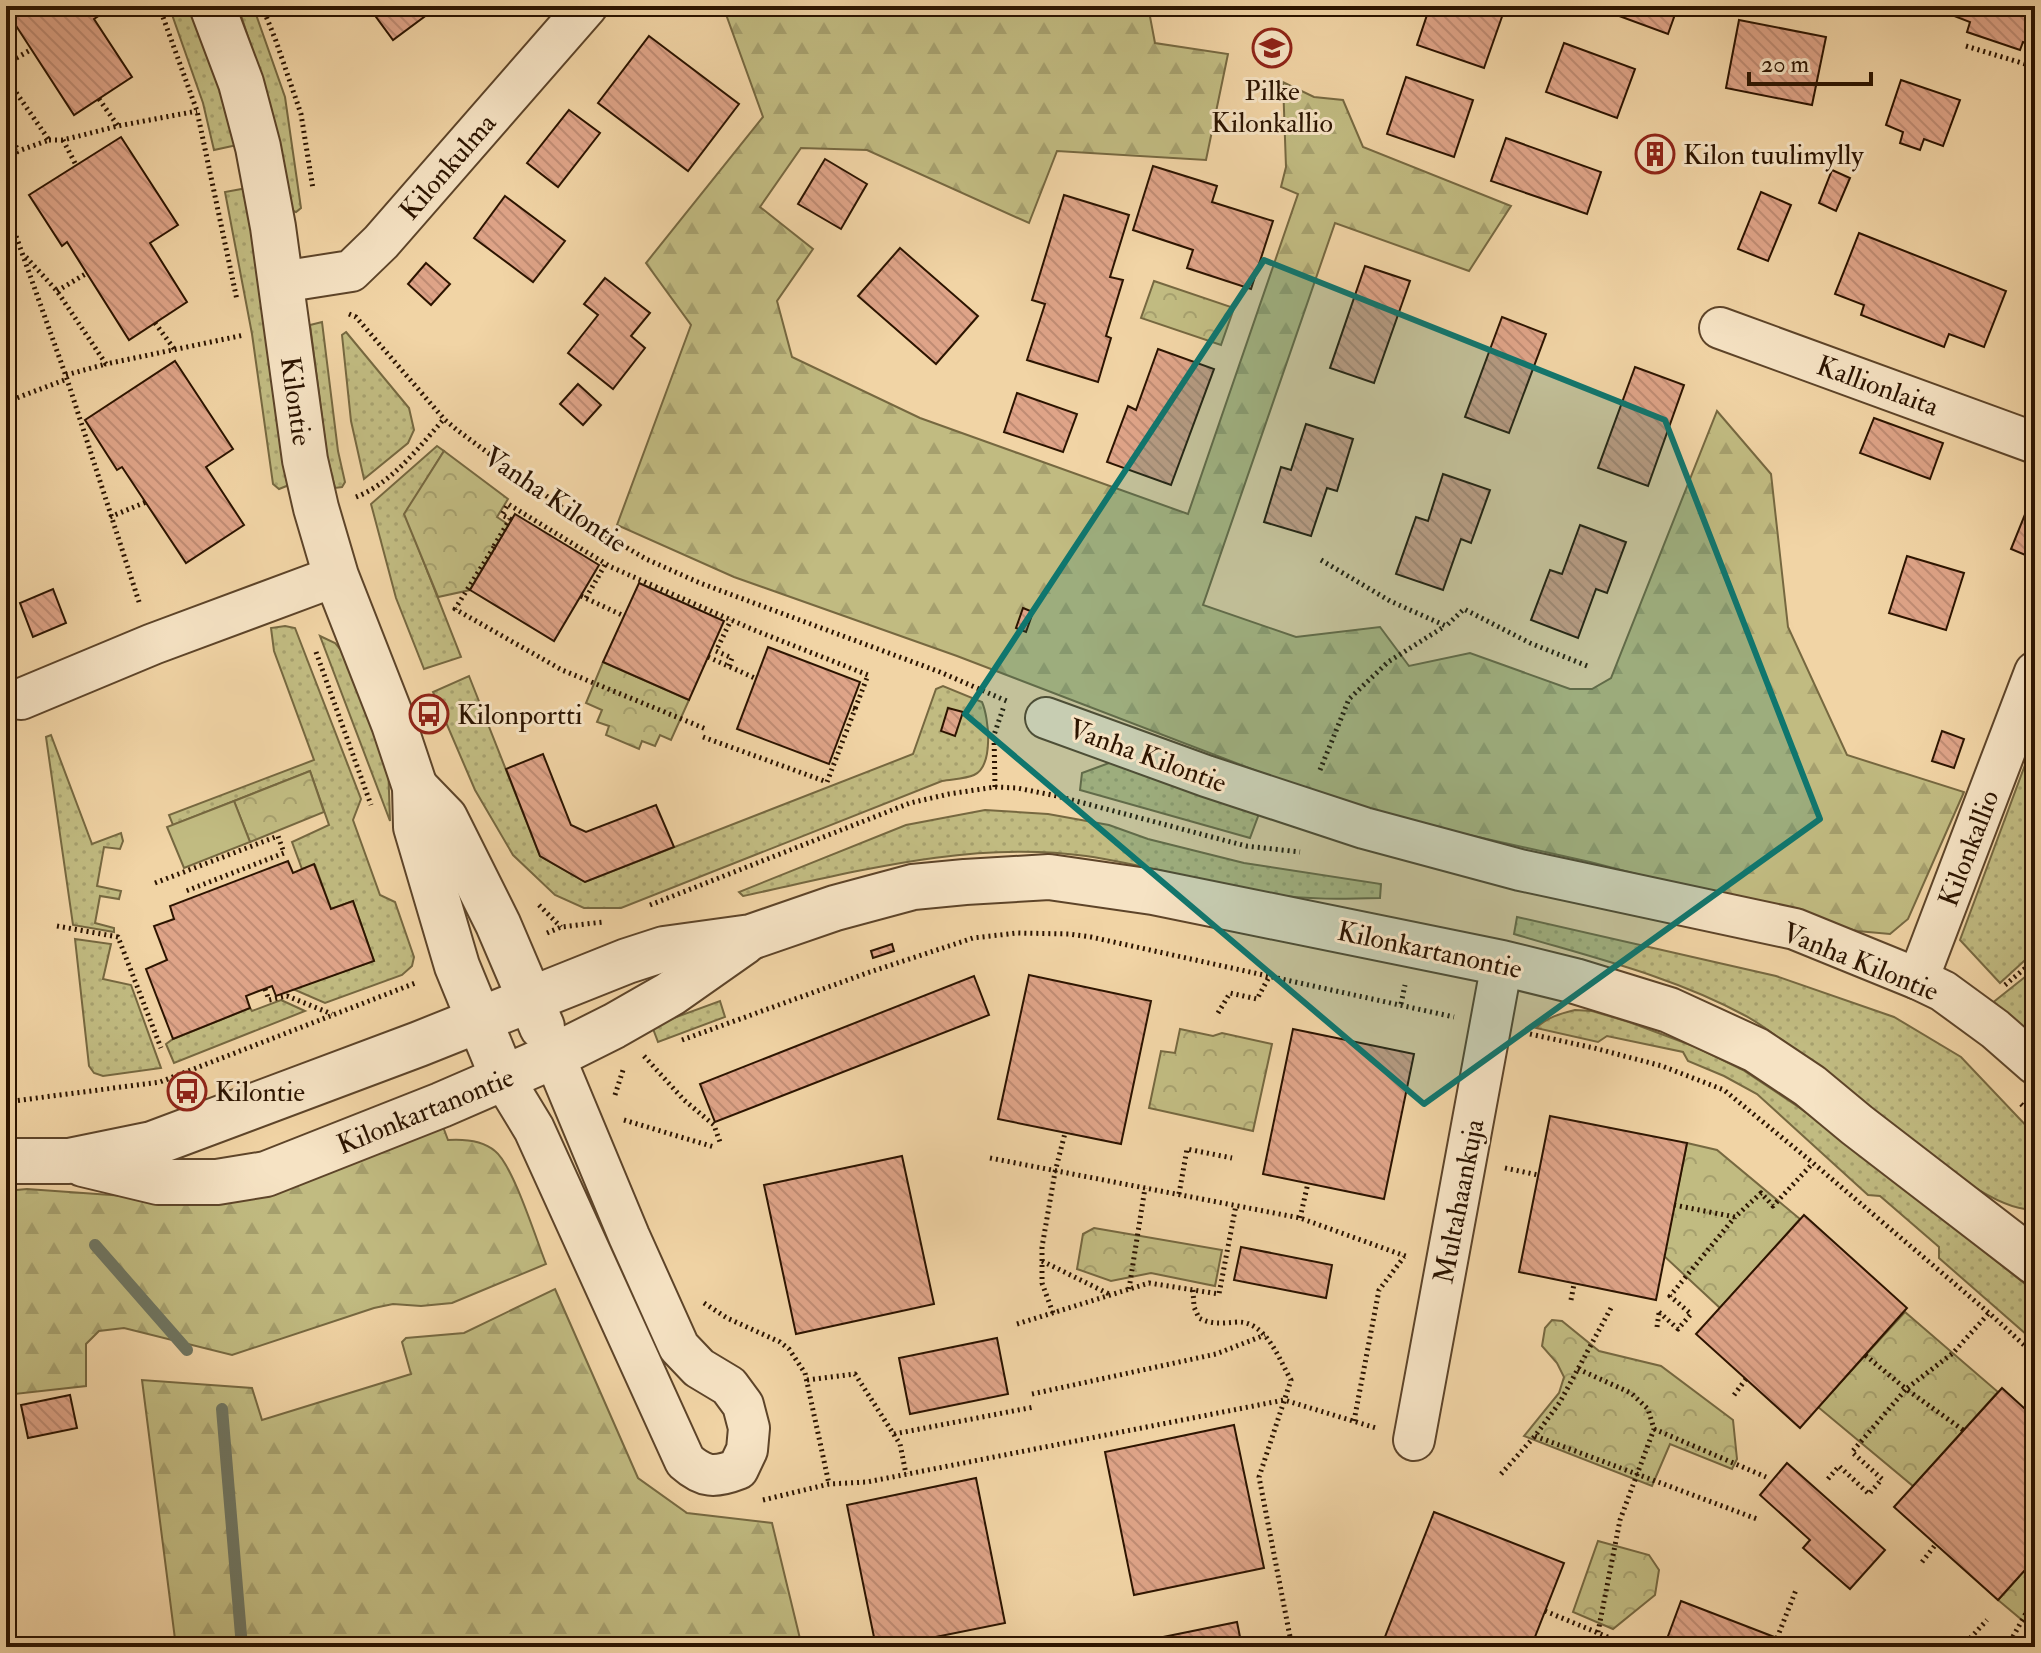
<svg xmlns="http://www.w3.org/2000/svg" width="2041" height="1653" font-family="'IM FELL Double Pica',serif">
  <defs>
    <pattern id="grass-dots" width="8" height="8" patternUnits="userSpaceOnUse" patternTransform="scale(2)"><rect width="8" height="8" fill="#c1bb81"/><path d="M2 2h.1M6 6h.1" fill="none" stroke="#a6a06e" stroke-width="1.8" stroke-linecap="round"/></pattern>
    <pattern id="forest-firs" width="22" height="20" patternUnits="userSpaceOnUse" patternTransform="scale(2)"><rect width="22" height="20" fill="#c1bb81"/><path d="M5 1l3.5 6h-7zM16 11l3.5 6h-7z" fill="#a6a06e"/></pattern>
    <pattern id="park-crowns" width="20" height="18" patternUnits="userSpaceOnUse" patternTransform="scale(2)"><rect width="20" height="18" fill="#c1bb81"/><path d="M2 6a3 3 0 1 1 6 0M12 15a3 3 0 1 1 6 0" fill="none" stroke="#a6a06e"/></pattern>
    <pattern id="building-back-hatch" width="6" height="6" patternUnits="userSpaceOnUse" patternTransform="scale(2)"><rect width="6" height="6" fill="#dfa488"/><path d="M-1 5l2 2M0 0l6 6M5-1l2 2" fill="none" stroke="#c08c74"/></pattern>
  </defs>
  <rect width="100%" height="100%" fill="#f1d4a5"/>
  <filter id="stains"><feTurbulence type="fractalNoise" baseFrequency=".0025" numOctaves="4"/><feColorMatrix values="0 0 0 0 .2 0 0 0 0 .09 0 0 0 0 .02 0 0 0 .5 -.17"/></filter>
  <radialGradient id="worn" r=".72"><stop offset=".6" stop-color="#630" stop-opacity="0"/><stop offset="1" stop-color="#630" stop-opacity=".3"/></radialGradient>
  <g fill="url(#grass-dots)" stroke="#766840" stroke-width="2">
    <polygon points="169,6 192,6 216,71 237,145 214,150 203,103"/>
    <polygon points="238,6 253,6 285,97 301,208 296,212 288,209 269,102"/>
    <polygon points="247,188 289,485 279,489 273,484 252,334 225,192"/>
    <polygon points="322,322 338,451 345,482 342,487 335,488 327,456 310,325"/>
    <polygon points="346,332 409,408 414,430 408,443 364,479 351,421 342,335"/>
    <polygon points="437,446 444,451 405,514 461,657 424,669 396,598 371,504"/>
    <polygon points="285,626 295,628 361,799 353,820 380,895 395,902 414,957 412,966 402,975 325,1003 293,989 374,961 353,901 331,909 315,865 302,869 292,842 329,825 310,771 173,825 169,815 314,760 274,651 271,628"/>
    <polygon points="320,636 335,643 347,658 388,762 390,821"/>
    <path d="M469 676 540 856 585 882 913 754 936 689 943 686 982 702C989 718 994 766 974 775 965 779 952 779 942 781L621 908H584L555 895 513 855 475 790 433 692Z"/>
    <polygon points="51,735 92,844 121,833 123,841 120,849 104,847 97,886 121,891 119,899 100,896 95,923 114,928 114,932 73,925 46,737"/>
    <polygon points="2035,738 2035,951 2000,983 1960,940"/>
    <polygon points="1127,762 1260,811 1250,838 1080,790 1082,773 1109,763"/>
    <path d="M985 810 1048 814 1109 825 1148 839 1244 863 1381 884 1380 898C1344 899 1307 900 1271 894 1209 884 1148 865 1086 856 970 840 855 872 743 896L739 892 906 825Z"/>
    <path d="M1517 917 1776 976 1894 1017 1961 1057 2034 1134 2035 1209C1997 1214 1924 1151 1895 1128 1857 1097 1820 1066 1779 1038 1768 1030 1756 1021 1744 1015 1672 976 1591 957 1514 934Z"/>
    <polygon points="75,939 111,944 103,979 131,985 161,1068 103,1076 94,1073 89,1066"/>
    <polygon points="2035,969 2035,1043 1991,1004"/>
    <polygon points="281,1000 305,1011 174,1063 166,1044 173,1039 250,1008 252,1011"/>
    <polygon points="720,1001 725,1017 658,1042 652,1026"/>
    <path d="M1575 1010 1592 1011 1629 1022 1696 1047 1743 1070 1797 1106 1854 1147 2035 1292V1342L1939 1258V1247L1880 1196 1868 1195 1757 1094 1724 1076 1688 1061 1683 1052 1607 1036 1598 1042 1536 1028C1548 1017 1559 1014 1575 1010Z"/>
  </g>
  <g fill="url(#forest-firs)" stroke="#766840" stroke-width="2">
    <polygon points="723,6 1148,6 1155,43 1228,54 1206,160 1057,151 1029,223 867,150 801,148 760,207 813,249 777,301 792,357 920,418 1188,514 1298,194 1281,187 1286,167 1283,82 1314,97 1343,100 1363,147 1511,206 1469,271 1335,223 1203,605 1296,637 1380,627 1409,666 1470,653 1570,689 1592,689 1611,678 1717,411 1771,474 1788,627 1847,755 1964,792 1908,919 1890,934 1857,931 1590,862 1451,831 1322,796 957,656 734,577 617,525 691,325 646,263 763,117"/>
    <path d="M442 1124 448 1140C464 1139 482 1140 495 1151 513 1165 536 1239 546 1264L452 1303 421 1306 393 1304 374 1308 232 1355 124 1328 99 1331 86 1344V1386L6 1395V1191L27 1189 125 1196Z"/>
    <polygon points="555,1289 638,1478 687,1513 772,1523 802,1647 176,1647 142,1380 252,1388 262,1420 411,1374 402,1342 406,1338 464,1333"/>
  </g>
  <g fill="url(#park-crowns)" stroke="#766840" stroke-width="2">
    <polygon points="1154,281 1234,308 1221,345 1141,318"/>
    <polygon points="444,451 508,499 497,517 509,525 470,590 438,597 404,514"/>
    <polygon points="603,662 689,700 671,740 660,735 655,746 642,741 639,749 606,735 609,726 597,722 602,710 586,703"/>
    <polygon points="310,771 324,812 250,842 234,801"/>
    <polygon points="1180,1029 1213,1036 1222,1033 1272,1044 1253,1131 1149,1108 1161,1051 1175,1053"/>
    <polygon points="1687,1143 1717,1150 1800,1219 1720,1308 1664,1256"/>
    <polygon points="1094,1228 1222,1250 1215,1286 1151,1273 1111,1281 1077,1269 1083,1234"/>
    <polygon points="1905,1312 1998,1392 1913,1486 1818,1407"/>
    <polygon points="1552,1320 1562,1321 1599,1351 1661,1366 1733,1420 1737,1459 1732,1469 1670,1444 1652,1486 1524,1436 1559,1393 1564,1377 1557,1363 1542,1346 1545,1328"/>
    <polygon points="1598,1541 1649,1555 1659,1570 1655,1595 1613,1629 1573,1612"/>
    <polygon points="2035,1559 2035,1631 1998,1600"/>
  </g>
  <polygon fill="#c1bb81" stroke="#766840" stroke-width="2" points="234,801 250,842 184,868 167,827"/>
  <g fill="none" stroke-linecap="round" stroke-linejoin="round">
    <g stroke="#6f7662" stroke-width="12">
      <polyline points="95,1245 187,1350"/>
      <polyline points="222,1409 242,1647"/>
    </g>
  </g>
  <g fill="url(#building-back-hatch)" stroke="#2c1400" stroke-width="2">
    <polygon points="6,6 114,6 94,19 132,77 74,115 11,18 6,21"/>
    <polygon points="368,6 422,6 428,14 393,40"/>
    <polygon points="1430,6 1489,6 1504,11 1484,68 1417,45"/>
    <polygon points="1592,6 1678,6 1668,34"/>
    <polygon points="1957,6 2035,6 2035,46 2023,42 2020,50 1967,32 1970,22 1954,16"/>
    <polygon points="1739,20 1826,37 1812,105 1726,88"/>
    <polygon points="649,36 739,104 688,171 598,103"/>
    <polygon points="1564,43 1635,69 1617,118 1546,92"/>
    <polygon points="1406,77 1473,100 1454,157 1387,134"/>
    <polygon points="1901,80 1960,100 1943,146 1924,139 1920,150 1900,143 1903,132 1886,125"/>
    <polygon points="569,110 600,133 558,187 527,163"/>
    <polygon points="121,137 178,225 150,243 187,302 129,340 67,242 62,246 29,195"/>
    <polygon points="1506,138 1601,172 1587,214 1491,181"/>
    <polygon points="1643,142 1667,142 1667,166 1642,166"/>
    <polygon points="825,159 867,184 841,229 798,204"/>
    <polygon points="1153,166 1217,186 1212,202 1273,221 1251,289 1187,268 1193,250 1133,230"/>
    <polygon points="1832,170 1850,178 1836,211 1819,203"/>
    <polygon points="1761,192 1791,205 1768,261 1738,249"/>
    <polygon points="1064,195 1129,215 1110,277 1123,280 1106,336 1111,338 1098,382 1027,360 1045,304 1032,300"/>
    <polygon points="505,196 565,241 533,282 474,238"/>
    <polygon points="1859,233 2006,291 1984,347 1949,334 1944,347 1861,315 1864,305 1835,294"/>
    <polygon points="900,248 978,316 936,364 858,296"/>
    <polygon points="426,263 450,284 431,305 408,284"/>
    <polygon points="1365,266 1410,281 1374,383 1330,368"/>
    <polygon points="605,278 650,313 631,336 645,348 613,389 568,353 598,315 584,304"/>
    <polygon points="1502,317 1546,334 1509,433 1465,417"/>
    <polygon points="1158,349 1214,369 1171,485 1107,462 1128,406 1136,410"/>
    <polygon points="175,361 233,449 206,467 244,525 186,563 122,467 117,470 85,420"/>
    <polygon points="1635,367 1684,385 1648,486 1598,468"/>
    <polygon points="578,384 601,405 583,425 560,404"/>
    <polygon points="1017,393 1077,414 1063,452 1004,432"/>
    <polygon points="1874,418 1943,443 1930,479 1860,453"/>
    <polygon points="1306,424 1353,439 1337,491 1327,488 1311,536 1264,522 1281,467 1291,470"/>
    <polygon points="1443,474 1490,490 1471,543 1461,539 1443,590 1396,574 1416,517 1428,521"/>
    <polygon points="2028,507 2035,509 2035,559 2011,549"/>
    <polygon points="515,514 599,565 554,641 470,590"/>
    <polygon points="1580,525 1626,542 1607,593 1596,589 1578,638 1531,620 1550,570 1562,574"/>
    <polygon points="1907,556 1964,573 1946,630 1889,613"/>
    <polygon points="639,583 724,621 689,700 603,662"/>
    <polygon points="53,589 66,623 33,637 20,603"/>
    <polygon points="1023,608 1033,612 1026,632 1016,628"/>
    <polygon points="768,647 860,682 829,764 737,729"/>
    <polygon points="948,708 963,712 955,736 941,731"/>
    <polygon points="1942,731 1964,739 1954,768 1932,761"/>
    <polygon points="543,754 571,825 586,832 656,805 674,847 585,882 540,856 506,769"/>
    <polygon points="288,861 293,873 314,864 331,909 353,901 374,961 276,996 272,986 246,996 250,1008 173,1039 146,969 167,960 154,926 174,919 170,906"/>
    <polygon points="892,944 894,951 873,958 871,951"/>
    <polygon points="1029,975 1151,1001 1121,1144 998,1119"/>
    <polygon points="974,976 989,1015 715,1122 700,1084"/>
    <polygon points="1293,1029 1414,1054 1384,1199 1263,1174"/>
    <polygon points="202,1084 205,1092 184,1100 181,1092"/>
    <polygon points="1550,1116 1687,1143 1656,1300 1519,1272"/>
    <polygon points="902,1156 934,1304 796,1334 764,1185"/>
    <polygon points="1804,1215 1907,1308 1800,1428 1696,1334"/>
    <polygon points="1241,1247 1332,1265 1326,1298 1234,1280"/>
    <polygon points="997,1338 1008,1394 910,1414 899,1358"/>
    <polygon points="2002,1388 2035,1418 2035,1559 1998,1600 1894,1507"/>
    <polygon points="70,1395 77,1428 28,1438 21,1405"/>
    <polygon points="1234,1425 1264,1568 1134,1595 1105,1452"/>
    <polygon points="1787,1463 1885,1550 1850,1589 1803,1548 1810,1540 1760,1495"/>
    <polygon points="976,1478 1005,1623 886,1647 876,1647 847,1505"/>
    <polygon points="1434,1512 1564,1563 1531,1647 1381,1647"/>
    <polygon points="1681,1601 1777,1638 1803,1647 1664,1647"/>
    <polygon points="1237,1622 1242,1647 1114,1647"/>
  </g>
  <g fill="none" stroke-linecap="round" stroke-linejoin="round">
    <defs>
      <g id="minor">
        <polyline points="281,282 351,271 381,242 587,6"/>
        <polyline points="1720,328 2035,443"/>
        <polyline points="21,699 153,644 336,576"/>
        <polyline points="1046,718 1206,776 1364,828 1520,870 1795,929 1918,979 1943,991 1995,1029 2035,1064"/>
        <polyline points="1918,979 2035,672"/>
        <path d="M503 1078 534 1129 685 1461C704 1478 715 1478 738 1469L747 1450 749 1428 743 1405 729 1386 699 1368 679 1347 629 1236 554 1056"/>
        <polyline points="1414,1440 1502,963"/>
      </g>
      <g id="tertiary">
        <polyline points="212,6 241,83 258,147 273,227 305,460 316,508 336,576 394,724 415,787 416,827 457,966 503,1078"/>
        <polyline points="415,787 445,818 498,924 542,1027"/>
        <polyline points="6,1161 69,1161 152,1144 419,1044 627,961 664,949 751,937 835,908 913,887 965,882 1049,877 1153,892 1502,963 1575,981 1669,1010 1756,1050 1810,1086 1857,1125 2035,1262"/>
        <polyline points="83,1164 158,1182 217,1182 266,1174 441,1105 554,1056 614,1026 670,994 744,942"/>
      </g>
    </defs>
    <use href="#minor" stroke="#5d4429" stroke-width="44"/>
    <use href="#tertiary" stroke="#5d4429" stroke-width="48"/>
    <g stroke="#2c1400" stroke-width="5" stroke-dasharray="2 4" stroke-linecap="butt">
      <polyline points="159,6 197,111 237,300"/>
      <polyline points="262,6 276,41 301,114 313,189"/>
      <polyline points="1966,46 2035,67"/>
      <polyline points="6,64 32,49"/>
      <polyline points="6,78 49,140 18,151"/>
      <polyline points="99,99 118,126"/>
      <polyline points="6,124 18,151 6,163"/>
      <polyline points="49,140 63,140 118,126 197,111"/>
      <polyline points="63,140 76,165"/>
      <polyline points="6,208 67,379 140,605"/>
      <polyline points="26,257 57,291 106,364 244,335"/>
      <polyline points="57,291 87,273"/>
      <polyline points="349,314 356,317 444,419 457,430 575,517 646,559 700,583 940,672 1009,702"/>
      <polyline points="155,323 175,350"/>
      <polyline points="66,375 106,364"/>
      <polyline points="6,402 67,379"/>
      <path d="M356 497C392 483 419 447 444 419"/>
      <polyline points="110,517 146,502"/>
      <polyline points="494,546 510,519 502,515 508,504 611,567 754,630 868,675 855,709"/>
      <polyline points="494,547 455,609 562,670 706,729"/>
      <polyline points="1321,560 1390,601 1446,626 1464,609 1530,643 1590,667"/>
      <polyline points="581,596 624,616"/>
      <polyline points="586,598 606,563"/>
      <polyline points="316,652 371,805"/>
      <polyline points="708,657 757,679"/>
      <polyline points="729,666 732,658 716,651 731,620"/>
      <polyline points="703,737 827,782 855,709 851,707"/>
      <polyline points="1320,770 1349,699 1388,662 1445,626"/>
      <polyline points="995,787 994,735 1004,706"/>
      <polyline points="155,883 278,836 284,853 186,891"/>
      <polyline points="539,905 561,927"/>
      <polyline points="650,905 910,803 949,794 995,787 1017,788 1057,796 1246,846 1300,852"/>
      <polyline points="57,926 118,937 161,1048"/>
      <polyline points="547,933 561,927 603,922"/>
      <polyline points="2005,985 2035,960"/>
      <polyline points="265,989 269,1000 287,996 332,1014"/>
      <polyline points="1401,1004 1405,985"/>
      <polyline points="1218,1013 1230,993 1257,999 1269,977"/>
      <polyline points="1530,1034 1594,1048 1662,1066 1724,1090 1813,1163 1989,1313 2035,1355"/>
      <polyline points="682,1040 867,973 973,938 1017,933 1069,934 1091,937 1454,1017"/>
      <polyline points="644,1056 684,1100 714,1125 721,1145"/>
      <polyline points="615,1095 623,1070"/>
      <polyline points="6,1102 160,1082 418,982"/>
      <polyline points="2021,1104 2035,1117"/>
      <polyline points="624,1120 714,1147"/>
      <polyline points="990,1158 1300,1218 1408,1257"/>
      <polyline points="1505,1168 1538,1175"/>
      <polyline points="1179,1194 1187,1149 1232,1158"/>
      <polyline points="1674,1205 1735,1217 1761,1193 1773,1206 1813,1163"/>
      <polyline points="1300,1218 1308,1183"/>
      <polyline points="1042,1261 1109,1294"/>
      <polyline points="1129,1289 1145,1188"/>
      <path d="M1193 1290 1194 1307 1199 1318C1212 1325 1223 1323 1237 1322 1266 1321 1279 1359 1291 1380L1259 1477 1292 1647"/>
      <polyline points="1571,1300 1574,1284"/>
      <polyline points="704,1303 727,1318 780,1342 789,1349 805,1373 829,1484"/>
      <polyline points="1659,1312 1678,1329 1691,1314 1670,1296 1735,1217"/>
      <polyline points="1053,1313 1042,1283 1042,1247 1055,1172 1065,1133"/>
      <polyline points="1017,1324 1149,1283 1219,1294 1236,1205"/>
      <polyline points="1657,1327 1659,1313"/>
      <polyline points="1578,1369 1631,1393 1648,1409 1654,1429 1620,1520 1598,1632 1598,1647"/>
      <polyline points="807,1380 855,1374 900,1444 906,1474"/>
      <polyline points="1032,1394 1216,1354 1265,1335"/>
      <polyline points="1734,1395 1746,1379"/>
      <polyline points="1354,1421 1379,1290 1404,1257"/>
      <polyline points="1654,1429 1766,1477"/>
      <polyline points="1963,1430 1906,1389 1953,1353 1989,1313"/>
      <polyline points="894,1434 1034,1407"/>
      <polyline points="1535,1436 1757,1519"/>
      <polyline points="1501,1474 1535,1436 1560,1402 1611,1308"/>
      <polyline points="1828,1479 1839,1466 1869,1494 1882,1479 1852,1452 1906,1389 1865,1355"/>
      <polyline points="763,1500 829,1484 867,1482 1284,1400 1376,1428"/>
      <polyline points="1922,1562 1936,1544"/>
      <polyline points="1545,1611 1632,1647"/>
      <polyline points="1777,1638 1796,1590"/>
      <polyline points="2010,1642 2035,1597"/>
      <polyline points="1962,1647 1987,1620"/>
    </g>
    <use href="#minor" stroke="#f6e3c4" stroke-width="40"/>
    <use href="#tertiary" stroke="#f6e3c4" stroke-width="44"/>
  </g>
  <path fill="#0f766e" fill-opacity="0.2" stroke="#0f766e" stroke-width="6" stroke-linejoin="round" d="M1264 260 1665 420 1820 819 1424 1104 965 714Z"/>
  <defs>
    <symbol id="school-ring" viewBox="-11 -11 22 22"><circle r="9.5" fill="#f6e3c4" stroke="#8f2418" stroke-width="1.5"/><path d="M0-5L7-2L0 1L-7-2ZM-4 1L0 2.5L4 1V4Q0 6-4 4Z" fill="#8f2418"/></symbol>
    <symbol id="building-ring" viewBox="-11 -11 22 22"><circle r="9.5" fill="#f6e3c4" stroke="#8f2418" stroke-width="1.5"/><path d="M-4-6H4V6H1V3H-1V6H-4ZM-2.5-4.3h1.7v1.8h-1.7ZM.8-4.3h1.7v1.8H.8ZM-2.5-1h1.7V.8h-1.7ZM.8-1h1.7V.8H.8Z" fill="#8f2418"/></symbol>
    <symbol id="bus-ring" viewBox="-11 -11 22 22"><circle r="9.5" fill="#f6e3c4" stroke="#8f2418" stroke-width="1.5"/><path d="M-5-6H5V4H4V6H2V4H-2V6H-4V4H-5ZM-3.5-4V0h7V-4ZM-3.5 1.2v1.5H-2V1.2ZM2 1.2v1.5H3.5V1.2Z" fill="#8f2418"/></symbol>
  </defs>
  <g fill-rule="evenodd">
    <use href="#school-ring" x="1250" y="26" width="44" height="44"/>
    <use href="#building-ring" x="1633" y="132" width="44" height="44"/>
    <use href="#bus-ring" x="407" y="692" width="44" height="44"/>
    <use href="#bus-ring" x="165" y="1069" width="44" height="44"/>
  </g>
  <g text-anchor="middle" stroke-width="6" stroke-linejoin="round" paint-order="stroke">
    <g font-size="28" fill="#2c1400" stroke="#f6e3c4" text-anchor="start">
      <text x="1272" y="100" text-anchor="middle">Pilke<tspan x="1272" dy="32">Kilonkallio</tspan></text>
      <text x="1683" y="164">Kilon tuulimylly</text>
      <text x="457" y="724">Kilonportti</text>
      <text x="215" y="1101">Kilontie</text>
    </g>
    <g font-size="28" fill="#2c1400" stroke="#f6e3c4">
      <text transform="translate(447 166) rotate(-49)" y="10">Kilonkulma</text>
      <text transform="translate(1878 385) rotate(20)" y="10">Kallionlaita</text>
      <text transform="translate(297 401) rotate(82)" y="10">Kilontie</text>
      <text transform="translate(556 499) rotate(34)" y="10">Vanha Kilontie</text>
      <text transform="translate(1148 755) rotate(20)" y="10">Vanha Kilontie</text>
      <text transform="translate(1968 848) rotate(-69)" y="10">Kilonkallio</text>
      <text transform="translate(1430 949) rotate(12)" y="10">Kilonkartanontie</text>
      <text transform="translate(1861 961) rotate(22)" y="10">Vanha Kilontie</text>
      <text transform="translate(425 1110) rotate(-22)" y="10">Kilonkartanontie</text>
      <text transform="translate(1458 1201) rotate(-79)" y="10">Multahaankuja</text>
    </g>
  </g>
  <rect width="2041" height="1653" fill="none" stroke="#f1d4a5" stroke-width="32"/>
  <rect x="8" y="8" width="2025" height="1637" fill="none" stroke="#2c1400" stroke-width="4"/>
  <rect x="16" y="16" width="2009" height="1621" fill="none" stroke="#2c1400" stroke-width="2"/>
  <path d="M1749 72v12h122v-12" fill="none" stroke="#2c1400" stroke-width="4"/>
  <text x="1761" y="72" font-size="24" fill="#2c1400" stroke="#f6e3c4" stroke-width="6" paint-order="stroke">20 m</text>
  <rect width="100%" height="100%" filter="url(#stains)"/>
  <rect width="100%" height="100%" fill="url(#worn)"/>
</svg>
